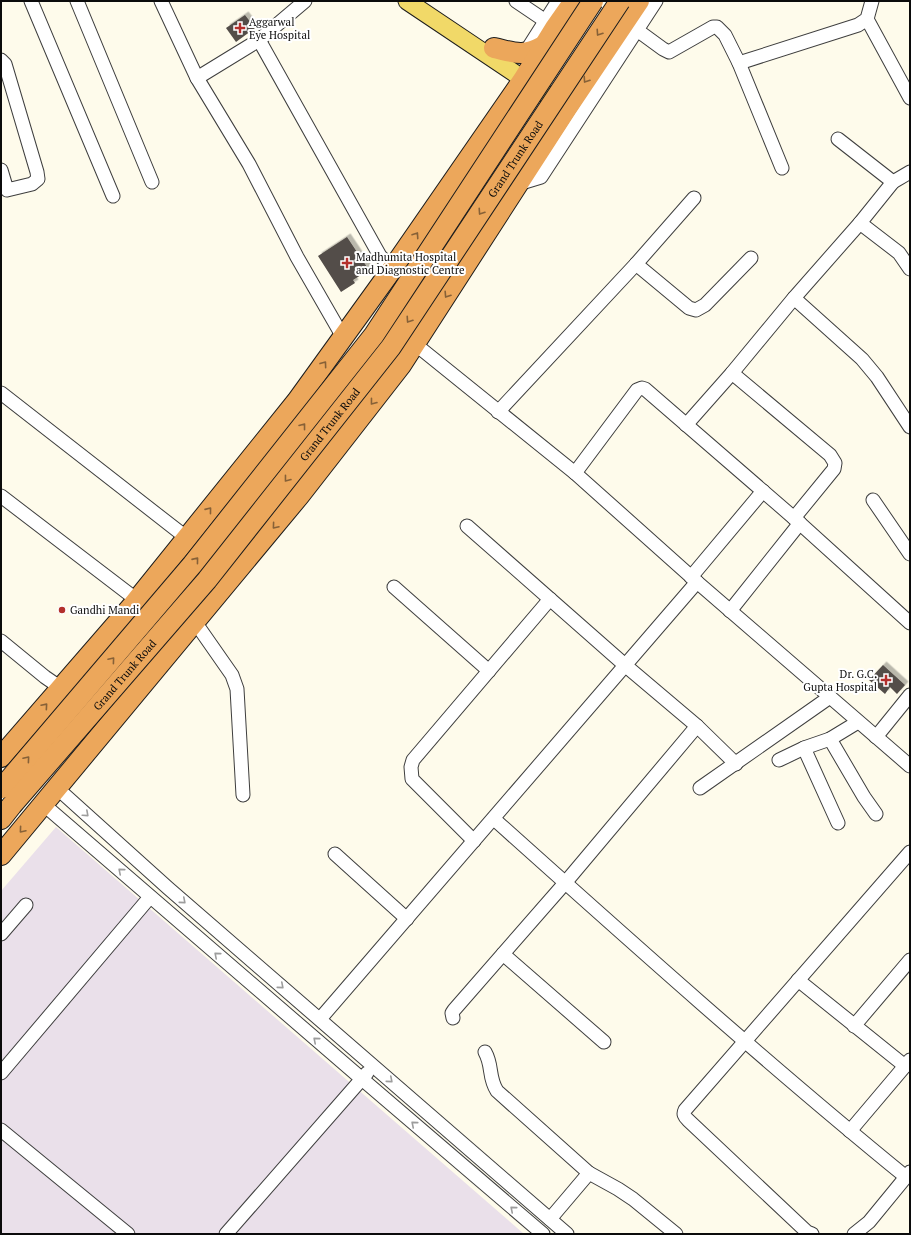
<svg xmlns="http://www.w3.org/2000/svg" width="911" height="1235" font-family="'PT Serif',serif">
  <defs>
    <filter id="shadow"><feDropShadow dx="3.5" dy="-3.5" stdDeviation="0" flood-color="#0004"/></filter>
  </defs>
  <rect width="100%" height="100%" fill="#fefbeb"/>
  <polygon fill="#eae0ea" points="56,827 524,1234 1,1234 1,891"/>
  <g fill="#534d48" filter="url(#shadow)">
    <polygon points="245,15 255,28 236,42 226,28"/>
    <polygon points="347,237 369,270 353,280 355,283 341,292 318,256"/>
    <polygon points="883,665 905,685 897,694 890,687 885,694 869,680"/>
  </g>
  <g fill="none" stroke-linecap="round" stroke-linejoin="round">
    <defs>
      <g id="minor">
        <polyline points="31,1 113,196"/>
        <polyline points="77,1 152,182"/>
        <polyline points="161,1 197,78 249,164 297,257 343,337"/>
        <polyline points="516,1 553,26"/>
        <polyline points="867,19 910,98"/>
        <polyline points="622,26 637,30 663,49 669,52 713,27 717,27 725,35 739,63 782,168"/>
        <polyline points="259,40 380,256 393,268"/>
        <polyline points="525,53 558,1"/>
        <polyline points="1,60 5,64 37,172 38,179 32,184 7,190 1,170"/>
        <polyline points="739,63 858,25 867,19 872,1"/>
        <polyline points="197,78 259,40 305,1"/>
        <polyline points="838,139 893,182"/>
        <polyline points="518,184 541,177 656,1"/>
        <polyline points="860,223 899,253 910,269"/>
        <polyline points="636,264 689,308 696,310 705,305 751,258"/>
        <polyline points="794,298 862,359 877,377 910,427"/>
        <polyline points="415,344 575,473 697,582 910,766"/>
        <polyline points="732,373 830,455 835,463 834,469 794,518"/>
        <polyline points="1,393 187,538"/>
        <polyline points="498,412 636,264 694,198"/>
        <polyline points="686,425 732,373 794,298 860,223 893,182 910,172"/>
        <polyline points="575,473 637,390 642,388 645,389 794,518 910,623"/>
        <polyline points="1,496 137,600"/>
        <polyline points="873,500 910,554"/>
        <polyline points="467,526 626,666 697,726 736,764"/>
        <polyline points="691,577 763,491"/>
        <polyline points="394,587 489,671"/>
        <polyline points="730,611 800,523"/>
        <polyline points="195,622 232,675 237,689 243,795"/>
        <polyline points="1,641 45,677 61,688"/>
        <polyline points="876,737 910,695"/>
        <polyline points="830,739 864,797 876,814"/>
        <polyline points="804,748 838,823"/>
        <polyline points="779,760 804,748 830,739 858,722"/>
        <polyline points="57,788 168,888 567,1234"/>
        <polyline points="700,788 830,697"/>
        <polyline points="43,804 362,1079 543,1234"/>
        <path d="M494 819C629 940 765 1062 906 1177"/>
        <polyline points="474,841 412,779 411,767 413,760 550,599"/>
        <polyline points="335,854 407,919"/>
        <polyline points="1,934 26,905"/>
        <polyline points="503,954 604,1042"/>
        <polyline points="798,980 905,1066"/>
        <polyline points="453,1018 452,1013 454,1010 565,883 697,726"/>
        <polyline points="320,1019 697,582"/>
        <polyline points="854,1026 910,960"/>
        <path d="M485 1052C493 1066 488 1077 497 1091L589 1173 550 1219"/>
        <polyline points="1,1073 150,897"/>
        <polyline points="1,1130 128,1234"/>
        <polyline points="850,1131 910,1060"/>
        <polyline points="589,1173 618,1189 633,1199 676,1234"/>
        <polyline points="226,1234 367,1073"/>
        <path d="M812 1234 807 1232 688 1120C684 1116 683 1114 685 1110L910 852"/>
        <polyline points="854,1234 869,1222 910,1172"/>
      </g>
      <polyline id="major" points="407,1 565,107"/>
      <g id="highway">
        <path d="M494 48C516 53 522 57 543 46"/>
        <polyline points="1,757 133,605 297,401 393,268 523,80 555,28 574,1"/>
        <polyline points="1,819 12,805"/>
        <polyline points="1,855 299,496 401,365 567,108 639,1"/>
      </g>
    </defs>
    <use href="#minor" stroke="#3e3e3e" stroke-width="15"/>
    <use href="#major" stroke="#1c1c1c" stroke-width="19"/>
    <use href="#highway" stroke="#1c1c1c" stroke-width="22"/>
    <use href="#minor" stroke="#fff" stroke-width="13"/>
    <use href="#major" stroke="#f1d968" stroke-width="17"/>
    <use href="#highway" stroke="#eca75b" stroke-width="20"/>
    <defs>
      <g id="highway-bridge">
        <polyline points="2,788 192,565 374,335 593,1"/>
        <path id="s1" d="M12 805 207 580 391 347 620 1"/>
      </g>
    </defs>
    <use href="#highway-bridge" stroke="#1c1c1c" stroke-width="22" stroke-linecap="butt"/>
    <use href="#highway-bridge" stroke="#eca75b" stroke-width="20"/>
  </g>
  <defs><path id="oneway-chevron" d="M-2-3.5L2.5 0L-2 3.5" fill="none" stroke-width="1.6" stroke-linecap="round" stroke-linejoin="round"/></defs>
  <g stroke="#876137">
    <use href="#oneway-chevron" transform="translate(599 33) rotate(124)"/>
    <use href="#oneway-chevron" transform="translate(586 80) rotate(124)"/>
    <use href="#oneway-chevron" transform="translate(481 212) rotate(124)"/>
    <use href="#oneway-chevron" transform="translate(416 235) rotate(-56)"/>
    <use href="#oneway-chevron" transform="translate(447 295) rotate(123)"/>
    <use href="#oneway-chevron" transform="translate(409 320) rotate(124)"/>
    <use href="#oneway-chevron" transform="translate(324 364) rotate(-54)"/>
    <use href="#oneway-chevron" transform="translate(373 402) rotate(128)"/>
    <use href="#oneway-chevron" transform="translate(303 426) rotate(-52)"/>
    <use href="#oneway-chevron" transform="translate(287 479) rotate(128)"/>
    <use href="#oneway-chevron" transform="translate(209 510) rotate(-51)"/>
    <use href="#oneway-chevron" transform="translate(275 526) rotate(130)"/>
    <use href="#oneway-chevron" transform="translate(196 560) rotate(-51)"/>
    <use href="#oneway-chevron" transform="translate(112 660) rotate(-50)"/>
    <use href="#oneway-chevron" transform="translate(45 706) rotate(-49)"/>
    <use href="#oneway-chevron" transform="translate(27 759) rotate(-50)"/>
    <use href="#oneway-chevron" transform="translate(22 830) rotate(130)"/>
  </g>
  <g stroke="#9d9d9d">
    <use href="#oneway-chevron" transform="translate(86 814) rotate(42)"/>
    <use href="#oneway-chevron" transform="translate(121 871) rotate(-139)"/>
    <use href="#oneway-chevron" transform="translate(183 901) rotate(41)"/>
    <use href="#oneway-chevron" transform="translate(217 955) rotate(-139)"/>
    <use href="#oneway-chevron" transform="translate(281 986) rotate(41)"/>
    <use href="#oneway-chevron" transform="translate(316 1040) rotate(-139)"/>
    <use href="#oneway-chevron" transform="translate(390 1080) rotate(41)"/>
    <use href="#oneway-chevron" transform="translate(414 1124) rotate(-140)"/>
    <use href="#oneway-chevron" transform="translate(513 1209) rotate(-140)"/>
  </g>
  <g fill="#b32f2c" stroke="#fff" stroke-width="1.5">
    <path d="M238 22h4v4h4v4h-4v4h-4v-4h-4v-4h4z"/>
    <path d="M345 257h4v4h4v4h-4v4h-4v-4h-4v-4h4z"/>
    <circle cx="62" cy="610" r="4"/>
    <path d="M884 674h4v4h4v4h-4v4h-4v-4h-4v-4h4z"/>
  </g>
  <g text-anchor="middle" stroke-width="4" stroke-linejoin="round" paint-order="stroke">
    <g font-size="11" fill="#0b0b0b" stroke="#fff" text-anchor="start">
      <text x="249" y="26">Aggarwal<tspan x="249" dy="13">Eye Hospital</tspan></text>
      <text x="356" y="261">Madhumita Hospital<tspan x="356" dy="13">and Diagnostic Centre</tspan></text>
      <text x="70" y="614">Gandhi Mandi</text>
      <text x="877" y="678" text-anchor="end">Dr. G.C.<tspan x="877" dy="13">Gupta Hospital</tspan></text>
    </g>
    <g font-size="11" fill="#0b0b0b" stroke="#fff">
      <text dy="4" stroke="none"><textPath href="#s1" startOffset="820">Grand Trunk Road</textPath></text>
      <text dy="4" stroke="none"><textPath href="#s1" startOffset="496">Grand Trunk Road</textPath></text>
      <text dy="4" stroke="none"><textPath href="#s1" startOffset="172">Grand Trunk Road</textPath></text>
    </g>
  </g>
  <rect width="911" height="1235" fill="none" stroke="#0b0b0b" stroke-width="4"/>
</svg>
